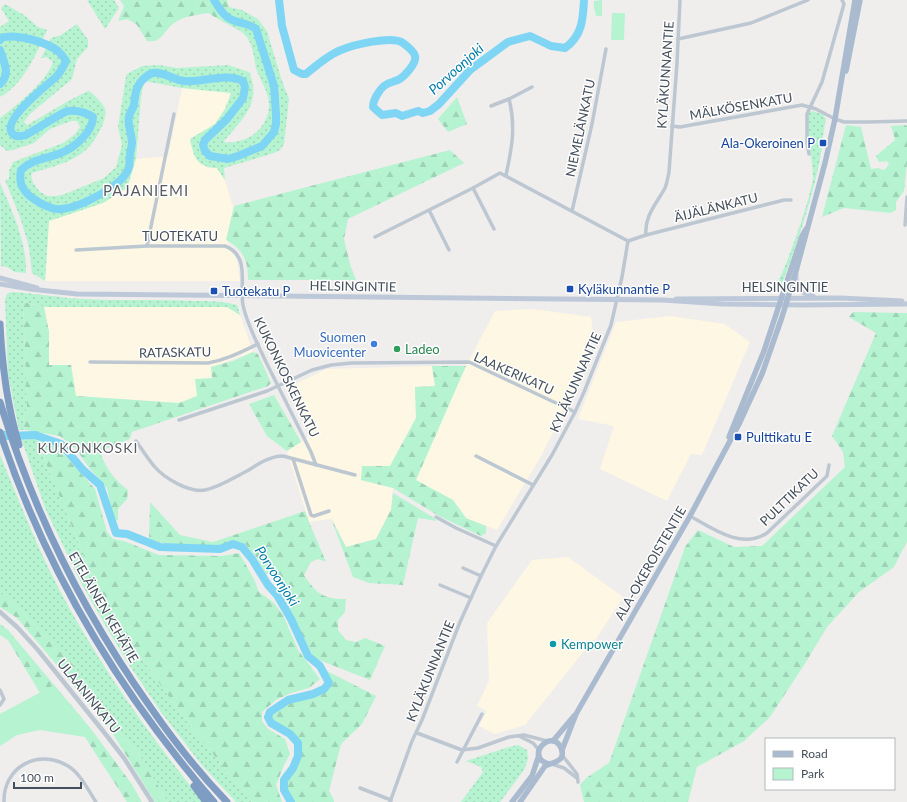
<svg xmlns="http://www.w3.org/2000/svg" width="907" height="802" font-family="Lato,sans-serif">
  <defs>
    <pattern id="grass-dots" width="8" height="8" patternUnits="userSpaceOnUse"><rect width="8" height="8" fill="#b6f3d1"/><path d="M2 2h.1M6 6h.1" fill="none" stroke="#9ed2b6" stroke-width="1.8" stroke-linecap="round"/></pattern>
    <pattern id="forest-firs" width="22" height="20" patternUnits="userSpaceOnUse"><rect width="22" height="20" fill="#b6f3d1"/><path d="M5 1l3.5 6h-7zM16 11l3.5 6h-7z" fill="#9ed2b6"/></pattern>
  </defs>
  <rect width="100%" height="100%" fill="#f0eded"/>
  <g fill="#fef7e3">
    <polygon points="182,88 231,93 225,109 215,124 207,168 217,168 225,180 232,204 234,206 227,240 237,261 240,281 45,281 49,221 103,203 132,169 136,159 168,156"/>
    <polygon points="44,307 227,307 240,315 253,352 211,367 212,378 198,396 179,403 76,396 49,365 49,332"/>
    <polygon points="533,309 591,317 593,334 577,385 541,456 497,530 465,518 453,500 415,480 466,366 495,311"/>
    <polygon points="670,316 725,324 750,342 702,455 691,454 667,501 600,469 614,426 578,419 616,322"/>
    <polygon points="432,366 435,387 415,387 416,418 390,466 363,466 361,480 393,488 391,510 376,539 346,547 331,519 309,522 287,451 311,435 289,387 327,369"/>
    <polygon points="568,557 623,597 596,639 592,641 525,725 495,734 479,726 487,711 477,706 489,681 487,623 532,560"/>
  </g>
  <g fill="url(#grass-dots)">
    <polygon points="87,0 114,0 119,8 105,29"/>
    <path d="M5 4 24 15 38 27 47 30C37 53 23 85 0 97V27L9 21 1 8Z"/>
    <path d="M229 7 242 10 258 19 267 31 281 78 289 99 284 144 280 150 274 153 224 168 225 180 217 168C196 167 194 157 190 139L215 124 225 109 231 93 182 88 144 81 141 97 136 159 127 188 103 203 49 221 45 281 32 273 29 247 20 217 5 180 9 179V171L13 162 63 143 75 134 80 127 77 121H71L50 129 34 143 16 149 7 151 0 145V118C16 106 48 80 53 62L46 57 41 58 51 38 61 35 77 24 88 40V47L77 59 72 79 30 114 24 122 27 125 70 100 88 91C91 92 93 94 96 97 99 100 103 104 105 109 108 120 95 142 86 150 71 163 51 167 32 173L31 175 33 183 39 191 47 196H57L65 194 104 178 116 167 122 145 118 127 126 77 127 74 142 66 159 65 177 68 228 65 249 72C263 102 241 121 223 142 246 145 268 130 269 105 269 92 260 80 256 68 254 58 253 44 246 36 240 29 228 25 220 20Z"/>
    <path d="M812 111 822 114 826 119C822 137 822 156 817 173 809 209 797 242 785 276L782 283 776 288 775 286C784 276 813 191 813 177 813 156 804 134 809 113Z"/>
    <path d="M0 183C12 211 27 242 26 273L15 272 7 267 1 266Z"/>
    <path d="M11 292C36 293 59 298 84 299 121 301 158 299 194 301 209 301 223 301 237 305L240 315 227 307H44L23 302 27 408 23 420 25 430H19L8 374 5 299 7 294Z"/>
    <polygon points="21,438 36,439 91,573 140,656 190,726 252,802 236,802 201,764 161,712 130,666 105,625 80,581 45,508"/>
    <path d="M0 455C19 501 37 547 60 591 100 666 150 736 203 802H168L139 754 99 710 73 665 15 604 0 593Z"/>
    <polygon points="518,745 527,750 528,759 524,770 500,802 461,802 483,772 481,767 466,761 509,747"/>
  </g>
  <g fill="url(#forest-firs)">
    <path d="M120 0H227L229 7 220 20 208 13C196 15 184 16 174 23 164 30 162 44 147 41L137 25 128 19 118 21 124 6Z"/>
    <polygon points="457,97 467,124 448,132 438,119"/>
    <polygon points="846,125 861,127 871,169 878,168 884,170 889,165 887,161 879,162 876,156 895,140 891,126 905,125 907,126 907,163 904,191 896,202 896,210 891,213 844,208 822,217"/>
    <path d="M450 150 464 163 348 219 344 239 350 264 356 280H248C248 261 244 250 226 240L234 206Z"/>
    <path d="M23 302 44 307 49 332V365H71L76 396 179 403 197 396 195 379 212 378 211 367 233 361 253 352 258 354 271 383 268 386 132 432 130 439 100 451C104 466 115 481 128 490L127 499 118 509V521L113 517 107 488 90 469 76 449 60 436 25 430 23 420 27 408Z"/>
    <polygon points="853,312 907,313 907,541 894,567 859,592 827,627 806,662 770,717 744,741 697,767 688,802 584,802 580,785 586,778 609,763 685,547 698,530 734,547 762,546 845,467 843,452 832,436 876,333 849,317"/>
    <polygon points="432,366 466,366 416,480 453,500 466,518 486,526 486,533 481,536 439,516 393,488 361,480 362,466 390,466 416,418 415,387 435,386"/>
    <polygon points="274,395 301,442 287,451 267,436 249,404"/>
    <polygon points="36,439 58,448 95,489 107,532 113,539 124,541 159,555 222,556 239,553 254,579 259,592 274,603 283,615 298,650 320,679 309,688 291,693 276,700 262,712 262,721 268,729 285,739 290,754 284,765 276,785 282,802 252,802 190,726 140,656 91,573"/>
    <polygon points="393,493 434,518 437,521 418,518 403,585 369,583 353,577 331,518 346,547 376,539 391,510"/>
    <path d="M150 502 180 535 213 542 305 511 309 522 326 562 318 559 311 562 304 575C316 594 324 599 346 599L345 612 338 620V630L346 640 356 642 365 638 385 646 370 680 314 658 283 597 279 587 278 576 266 574 256 557 245 544 233 540 222 545 196 546 169 545 149 539Z"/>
    <polygon points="0,593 15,604 73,665 99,710 139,754 168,802 155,802 108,726 17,618 0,607"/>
    <polygon points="0,624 8,630 91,729 13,708 40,693 8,640 0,635"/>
    <path d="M323 669 376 696 362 724 341 744 329 791 334 800V802H293L287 789 288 781 295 770 300 757V743L291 732 272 721 273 715C279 711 285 705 292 702 309 695 318 703 332 685L331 681Z"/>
    <polygon points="94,733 131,783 142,802 127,802 88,742"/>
  </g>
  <g fill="#b6f3d1">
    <polygon points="602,0 602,16 596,16 594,8 594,1"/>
    <polygon points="612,13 625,13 624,40 611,40"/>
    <polygon points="54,685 94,733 88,742 85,737 40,730 17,735 0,746 0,714"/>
  </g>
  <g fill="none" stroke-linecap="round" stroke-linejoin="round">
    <g stroke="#7fd5f4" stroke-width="8">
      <path d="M279 0 282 26 294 70 302 74H306C317 65 328 55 341 50 353 45 392 35 403 43 407 46 414 51 415 56 417 63 404 77 398 80 393 82 389 82 384 86 379 90 373 100 373 107L382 115 396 113 402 116 418 111 423 113 430 111 439 104 470 70 508 42 530 36 551 46 565 48C582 36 583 20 584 0"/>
      <path d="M0 40 1 38C15 33 46 42 58 51 61 54 64 57 66 61 63 67 61 72 56 77 47 85 2 120 12 133 15 138 21 136 26 135 34 131 62 112 68 111 77 110 85 112 93 117 93 132 74 148 61 153 47 159 32 159 21 170 20 176 20 184 23 188 28 198 51 211 62 209 80 207 124 186 129 167 130 163 129 159 130 155 130 151 132 147 132 143 132 134 127 126 129 116 130 112 133 109 134 105 135 93 136 84 147 76 158 67 172 80 184 81 204 83 225 72 243 81L245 87 243 98 227 119 205 140 203 145 205 151 210 156 228 159 238 156 262 146 274 132 276 124V114L274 86 256 29C246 21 234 24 226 16 221 12 217 5 214 0"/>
      <path d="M0 50C4 63 11 74 0 84"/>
      <polyline points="0,434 8,436 35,435 61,444 83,470 100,485 116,533 127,534 160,547 220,549 233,544 242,547 252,559 268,585 277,595 291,619 308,656 320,666 329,683 324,689 313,694 288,700 270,712 268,717 271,723 290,734 298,743 298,756 293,768 284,780 284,790 291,802"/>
    </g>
    <g stroke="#bcc7d1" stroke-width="3.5">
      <polyline points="678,39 751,23 808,0"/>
      <polyline points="491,106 509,99"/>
      <polyline points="672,126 680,127 802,105 816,109 835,119 844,122 868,122 907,121"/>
      <polyline points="809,154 807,143 807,114 822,82 844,4 842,0"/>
      <path d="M506 175C512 148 516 126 509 99L532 87"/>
      <polyline points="473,188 494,229"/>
      <polyline points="429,210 449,250"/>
      <polyline points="572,211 592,124 606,49"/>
      <polyline points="905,225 907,197"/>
      <polyline points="646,235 784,200 791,200"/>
      <polyline points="375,237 473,188 500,173 628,241"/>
      <path d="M628 241 646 235C644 216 657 203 665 188 667 183 668 177 669 172L677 63 680 0"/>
      <polyline points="147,246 174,114"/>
      <path d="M76 250 147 246H225C251 256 239 285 243 305 247 325 258 344 266 362 281 392 296 422 311 452L316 465"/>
      <path d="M90 362 208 363C226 360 241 352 258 344"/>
      <polyline points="179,420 267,391 312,370 331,365 351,363 469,362 575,412"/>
      <path d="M136 441C142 449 147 458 154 466 164 478 189 493 205 490 220 487 233 478 247 471 258 464 270 456 283 456L355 475"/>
      <polyline points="476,456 533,485"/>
      <polyline points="293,459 311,515 314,516 329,511"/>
      <path d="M690 516C713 529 742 550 767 533L827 476 829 465"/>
      <polyline points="436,517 456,528 496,546"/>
      <polyline points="463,568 481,576"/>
      <polyline points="440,585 471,598"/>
      <polyline points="0,690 4,699 0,705"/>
      <polyline points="417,733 462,750 478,748 509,737 524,735 547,741"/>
      <polyline points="519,736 533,743 539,750"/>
      <polyline points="562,755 577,774 578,782"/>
      <polyline points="457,762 482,714"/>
      <polyline points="552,764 564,768 577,778"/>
      <polyline points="360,788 391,800"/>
      <path d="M4 802C3 767 38 748 68 766 81 774 88 790 96 802"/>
      <polyline points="390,802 412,741 422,720 460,622 481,576 496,546 552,455 575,412 584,392 611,325 622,277 628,241"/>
    </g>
    <polyline stroke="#bcc7d1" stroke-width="4.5" points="0,612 17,627 38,650 107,736 124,758 152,802"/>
    <g stroke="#bdc9d9" stroke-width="5">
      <path d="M796 275C795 287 802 294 813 296"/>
      <polyline points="0,278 37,288"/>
      <polyline points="0,284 30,289 77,294 663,300 722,304 800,305 907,304"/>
      <polyline points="676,299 840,298 902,301"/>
    </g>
    <g stroke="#aabbcf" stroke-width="5.5">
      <polyline points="846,71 860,0"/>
      <polyline points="729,437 764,351 796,254 802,236 806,229"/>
      <polyline points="553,741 574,716"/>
      <polyline points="562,750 576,714 690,516 739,424 762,374 782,317 796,271 825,163 835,119 855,0"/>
      <polyline points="512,802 532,776 539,755"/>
      <path d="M520 802 545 766C552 762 567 762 561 748 552 727 523 757 549 764"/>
    </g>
    <g stroke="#7f9cc2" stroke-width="7">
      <path d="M0 324C2 365 7 406 19 445"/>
      <path d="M0 402C33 511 84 614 151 708 174 741 199 773 227 802"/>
      <path d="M0 432C45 569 120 693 214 802"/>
      <polyline points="194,786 206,802"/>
    </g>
  </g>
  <g fill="#1a4fb4" stroke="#fff" stroke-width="1.5">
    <rect x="819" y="139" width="8" height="8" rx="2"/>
    <rect x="566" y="285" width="8" height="8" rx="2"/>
    <rect x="210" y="287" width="8" height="8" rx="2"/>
    <rect x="734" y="433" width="8" height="8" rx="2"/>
  </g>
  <circle fill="#3f7fe0" stroke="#fff" stroke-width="1.5" cx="374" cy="344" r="4"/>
  <circle fill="#2e9e5b" stroke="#fff" stroke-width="1.5" cx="397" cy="349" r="4"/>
  <circle fill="#0f9aa8" stroke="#fff" stroke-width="1.5" cx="553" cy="644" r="4"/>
  <g text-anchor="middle" stroke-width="3" stroke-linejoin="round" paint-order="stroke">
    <g font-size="13" fill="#444f5c" stroke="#fff">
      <text transform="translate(665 75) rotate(-86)" y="5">KYLÄKUNNANTIE</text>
      <text transform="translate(741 106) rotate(-10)" y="5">MÄLKÖSENKATU</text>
      <text transform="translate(580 128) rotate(-78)" y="5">NIEMELÄNKATU</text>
      <text transform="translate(716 207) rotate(-14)" y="5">ÄIJÄLÄNKATU</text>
      <text x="180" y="241">TUOTEKATU</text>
      <text transform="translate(353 286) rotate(1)" y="5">HELSINGINTIE</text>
      <text x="785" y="292">HELSINGINTIE</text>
      <text transform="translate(175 352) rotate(-1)" y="5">RATASKATU</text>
      <text transform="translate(514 373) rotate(24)" y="5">LAAKERIKATU</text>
      <text transform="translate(287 377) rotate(64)" y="5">KUKONKOSKENKATU</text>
      <text transform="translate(575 382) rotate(-66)" y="5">KYLÄKUNNANTIE</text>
      <text transform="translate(789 497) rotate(-44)" y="5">PULTTIKATU</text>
      <text transform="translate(650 563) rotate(-60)" y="5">ALA-OKEROISTENTIE</text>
      <text transform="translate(104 607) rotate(60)" y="5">ETELÄINEN KEHÄTIE</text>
      <text transform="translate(430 671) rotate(-68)" y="5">KYLÄKUNNANTIE</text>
      <text transform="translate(89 696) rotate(51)" y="5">ULAANINKATU</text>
    </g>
    <g font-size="13" fill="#164399" stroke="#fff" text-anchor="start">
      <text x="815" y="148" text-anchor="end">Ala-Okeroinen P</text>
      <text x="578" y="294">Kyläkunnantie P</text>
      <text x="222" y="296">Tuotekatu P</text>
      <text x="746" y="442">Pulttikatu E</text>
    </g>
    <g font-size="13" fill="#366cbe" stroke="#fff" text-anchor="end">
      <text x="366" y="342">Suomen<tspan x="366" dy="15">Muovicenter</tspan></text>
    </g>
    <g font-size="13" fill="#27864d" stroke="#fff" text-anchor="start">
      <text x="405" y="354">Ladeo</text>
    </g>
    <g font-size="13" fill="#0d838f" stroke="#fff" text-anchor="start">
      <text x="561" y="649">Kempower</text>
    </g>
    <g font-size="14" font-style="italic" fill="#017dab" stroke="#fff">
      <text transform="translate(456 69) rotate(-42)" y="5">Porvoonjoki</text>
      <text transform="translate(277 576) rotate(57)" y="5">Porvoonjoki</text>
    </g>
    <g font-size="14" letter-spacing="1" fill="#595d63" stroke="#fff">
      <text x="88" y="453">KUKONKOSKI</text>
    </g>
    <g font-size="15" letter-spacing="1" fill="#595d63" stroke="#fff">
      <text x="146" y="196">PAJANIEMI</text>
    </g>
  </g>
  <rect x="765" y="738" width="130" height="52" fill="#ffffff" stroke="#b4b9be"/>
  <rect x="773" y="751" width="20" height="6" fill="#aabbcf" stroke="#b4b9be"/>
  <text x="801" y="758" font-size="12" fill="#444f5c">Road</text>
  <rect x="773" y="768" width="20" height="12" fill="#b6f3d1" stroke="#b4b9be"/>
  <text x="801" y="778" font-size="12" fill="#444f5c">Park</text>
  <path d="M14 782v6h67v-6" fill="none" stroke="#444f5c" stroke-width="2"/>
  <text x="20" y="782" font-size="12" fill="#444f5c" stroke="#ffffff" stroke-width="3" paint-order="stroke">100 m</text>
</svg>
